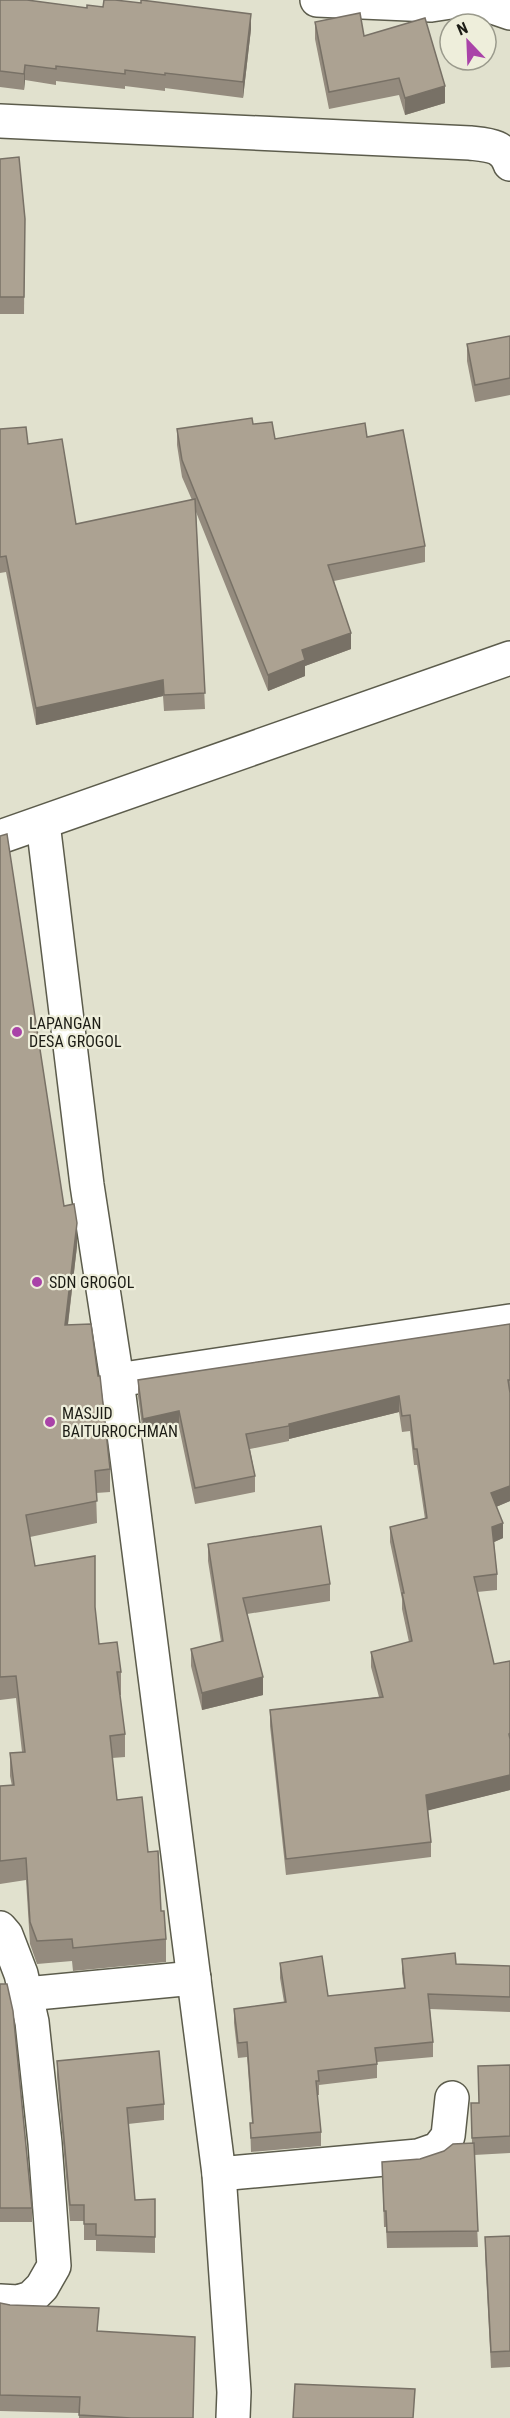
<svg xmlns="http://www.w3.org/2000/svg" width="510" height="2418" font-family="'Roboto Condensed',sans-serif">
  <rect width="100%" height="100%" fill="#e1e1ce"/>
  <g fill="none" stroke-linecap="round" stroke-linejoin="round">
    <defs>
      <g id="street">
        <polyline points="317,0 431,5 464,0"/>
        <polyline points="472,0 510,13"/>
        <path d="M0 121 470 143C488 145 504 145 510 164"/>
        <polyline points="43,823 87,1185 117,1380 219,2174 234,2392 233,2418"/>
        <polyline points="0,837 510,658"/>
        <polyline points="117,1380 510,1321"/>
        <polyline points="0,1928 6,1935 21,1974 32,2022 45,2143 54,2266 42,2287 31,2298 18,2302 0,2301"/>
        <polyline points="26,1994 194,1978"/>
        <polyline points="219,2174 418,2156 438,2149 448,2136 452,2098"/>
      </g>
    </defs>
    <use href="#street" stroke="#5c5c4c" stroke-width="36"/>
    <use href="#street" stroke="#fff" stroke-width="33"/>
  </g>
  <g fill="#948b7e">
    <polygon points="0,0 87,8 87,5 251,29 243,98 165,88 165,91 125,86 125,89 56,81 56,85 25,80 24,90 0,87"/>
    <polygon points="315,22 364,36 445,103 405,115 399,95 329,109 315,39"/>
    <polygon points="0,159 25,219 24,314 0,314"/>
    <polygon points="510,336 510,395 475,402 467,361 467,344"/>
    <polygon points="253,424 275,439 367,437 425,546 425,562 334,581 351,649 305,666 305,676 268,691 196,512 205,709 164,711 163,696 36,725 6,572 0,573 0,429 28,444 76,524 192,500 182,477 177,445 177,429"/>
    <polygon points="0,836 64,1206 77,1246 68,1325 110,1469 110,1492 96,1493 97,1523 30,1537 35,1566 95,1607 99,1644 121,1672 121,1695 120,1695 125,1734 125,1757 112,1758 117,1800 148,1852 166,1939 166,1962 73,1971 72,1961 37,1964 30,1944 26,1880 0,1884 0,1786 12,1786 10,1776 10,1753 22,1752 16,1698 0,1700"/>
    <polygon points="510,1324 510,1501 496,1507 503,1538 494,1542 497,1574 497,1590 477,1592 494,1664 510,1661 510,1790 428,1810 431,1842 431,1857 286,1875 270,1726 270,1710 379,1697 371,1667 371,1652 409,1642 402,1609 402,1599 390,1542 390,1527 425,1519 417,1465 414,1465 410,1431 402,1432 399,1412 289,1439 289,1441 250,1449 255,1476 255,1492 195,1504 179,1427 143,1434 138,1396 138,1380"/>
    <polygon points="208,1544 330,1584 330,1601 247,1614 263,1695 202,1710 191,1666 191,1649 221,1642 208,1561"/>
    <polygon points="402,1959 456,1964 510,1966 510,2012 430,2009 433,2042 433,2057 377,2062 377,2078 319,2085 319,2095 317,2095 321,2132 321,2146 251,2152 250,2123 252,2123 247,2057 238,2058 234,2023 234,2009 284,2002 280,1978 280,1963 328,1996 404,1988 402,1973"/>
    <polygon points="0,1984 32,2208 32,2222 0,2222"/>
    <polygon points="57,2061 164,2104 164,2120 128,2124 135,2200 155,2199 155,2253 96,2251 96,2240 84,2240 84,2221 70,2221 57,2077"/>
    <polygon points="510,2065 510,2153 474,2155 478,2247 387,2248 386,2227 384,2227 382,2162 420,2159 472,2143 471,2103 479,2103"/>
    <polygon points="510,2236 510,2367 491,2368 485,2254 485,2237"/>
    <polygon points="0,2303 98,2331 194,2418 79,2418 79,2413 0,2411"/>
  </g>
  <g fill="#787166">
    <polygon points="251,14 251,29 243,98 243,82"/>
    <polygon points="25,65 25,80 24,90 24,74"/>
    <polygon points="445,86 445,103 405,115 405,98"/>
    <polygon points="351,633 351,649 305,666 305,676 268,691 268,675 302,650"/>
    <polygon points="163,680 163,696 36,725 36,708"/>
    <polygon points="77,1223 77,1246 65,1348 65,1325"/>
    <polygon points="399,1396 399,1412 289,1439 289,1424"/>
    <polygon points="179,1411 179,1427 143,1434 143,1419"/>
    <polygon points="510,1486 510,1501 491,1509 491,1493"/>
    <polygon points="503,1523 503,1538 492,1543 492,1527"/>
    <polygon points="263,1677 263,1695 202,1710 202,1693"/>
    <polygon points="510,1775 510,1790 426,1811 426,1795"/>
  </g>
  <g fill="#aca292" stroke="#787166" stroke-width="1.5">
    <polygon points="0,0 27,0 87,8 87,5 103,7 104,0 115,0 141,3 141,0 251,14 243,82 165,73 165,75 125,70 125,74 56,66 56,69 25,65 24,74 0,71"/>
    <polygon points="360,13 364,36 425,18 445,86 405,98 399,78 329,92 315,22"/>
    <polygon points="19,157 25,219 24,297 0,297 0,159"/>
    <polygon points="510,336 510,378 475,385 467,344"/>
    <polygon points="252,418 253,424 272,422 275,439 365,423 367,437 403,430 425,546 328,565 351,633 302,650 305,660 268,675 182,460 177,429"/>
    <polygon points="26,427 28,444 62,439 76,524 195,499 205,693 164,695 163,680 36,708 6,556 0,557 0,429"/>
    <polygon points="7,834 64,1206 74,1204 77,1223 65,1325 91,1324 98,1376 100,1376 110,1469 95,1471 97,1501 26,1515 35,1566 95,1556 95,1607 99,1644 117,1642 121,1672 117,1672 125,1734 110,1736 117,1800 142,1797 148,1852 158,1851 161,1911 164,1911 166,1939 73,1948 72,1939 37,1941 30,1922 26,1858 0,1861 0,1786 14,1785 10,1753 25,1752 16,1676 0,1677 0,836"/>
    <polygon points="510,1324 510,1380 508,1380 510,1393 510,1486 491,1493 503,1523 492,1527 497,1574 474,1577 494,1664 510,1661 510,1733 509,1734 510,1739 510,1775 426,1795 431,1842 286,1859 270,1710 383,1697 371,1652 412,1641 402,1593 404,1593 390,1527 427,1518 417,1449 414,1449 410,1415 402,1416 399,1396 289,1424 289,1426 246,1434 255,1476 195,1488 179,1411 143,1419 138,1380"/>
    <polygon points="321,1526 330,1584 243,1598 263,1677 202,1693 191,1649 223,1641 208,1544"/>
    <polygon points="455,1953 456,1964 510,1966 510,1997 428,1994 433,2042 375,2048 377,2064 318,2071 319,2081 316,2081 321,2132 251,2138 250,2123 253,2123 247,2042 238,2043 234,2009 286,2002 280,1963 322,1956 328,1996 405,1988 402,1959"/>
    <polygon points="0,1984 7,1984 13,2011 32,2208 0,2208"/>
    <polygon points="159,2051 164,2104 127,2108 135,2200 155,2199 155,2237 96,2235 96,2224 84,2224 84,2205 70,2205 57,2061"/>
    <polygon points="510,2065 510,2136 472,2138 471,2103 479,2103 478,2066"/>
    <polygon points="474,2143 478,2231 387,2232 386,2211 384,2211 382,2162 420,2159 444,2151 453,2144"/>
    <polygon points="510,2236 510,2351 491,2352 485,2237"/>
    <polygon points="0,2303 10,2305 99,2308 97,2331 195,2337 193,2418 131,2418 79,2415 80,2397 0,2395"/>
    <polygon points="295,2384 415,2389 413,2418 293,2418"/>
  </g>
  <g fill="#a943a8" stroke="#eeeedb" stroke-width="2">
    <circle cx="17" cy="1032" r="6"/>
    <circle cx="37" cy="1282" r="6"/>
    <circle cx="50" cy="1422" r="6"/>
  </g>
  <g text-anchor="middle" stroke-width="4.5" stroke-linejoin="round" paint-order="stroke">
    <g font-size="16" fill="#1c1c15" stroke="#eeeedb" text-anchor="start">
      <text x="29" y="1029">LAPANGAN<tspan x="29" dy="18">DESA GROGOL</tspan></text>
      <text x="49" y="1288">SDN GROGOL</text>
      <text x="62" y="1419">MASJID<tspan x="62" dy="18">BAITURROCHMAN</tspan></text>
    </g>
  </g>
  <g transform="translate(468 42) rotate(337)"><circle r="28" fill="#eeeedb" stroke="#9a9a8c" stroke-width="1.5"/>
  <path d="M0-4.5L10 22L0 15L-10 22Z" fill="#a943a8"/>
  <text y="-9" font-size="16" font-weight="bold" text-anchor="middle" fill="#1c1c15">N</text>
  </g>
</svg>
